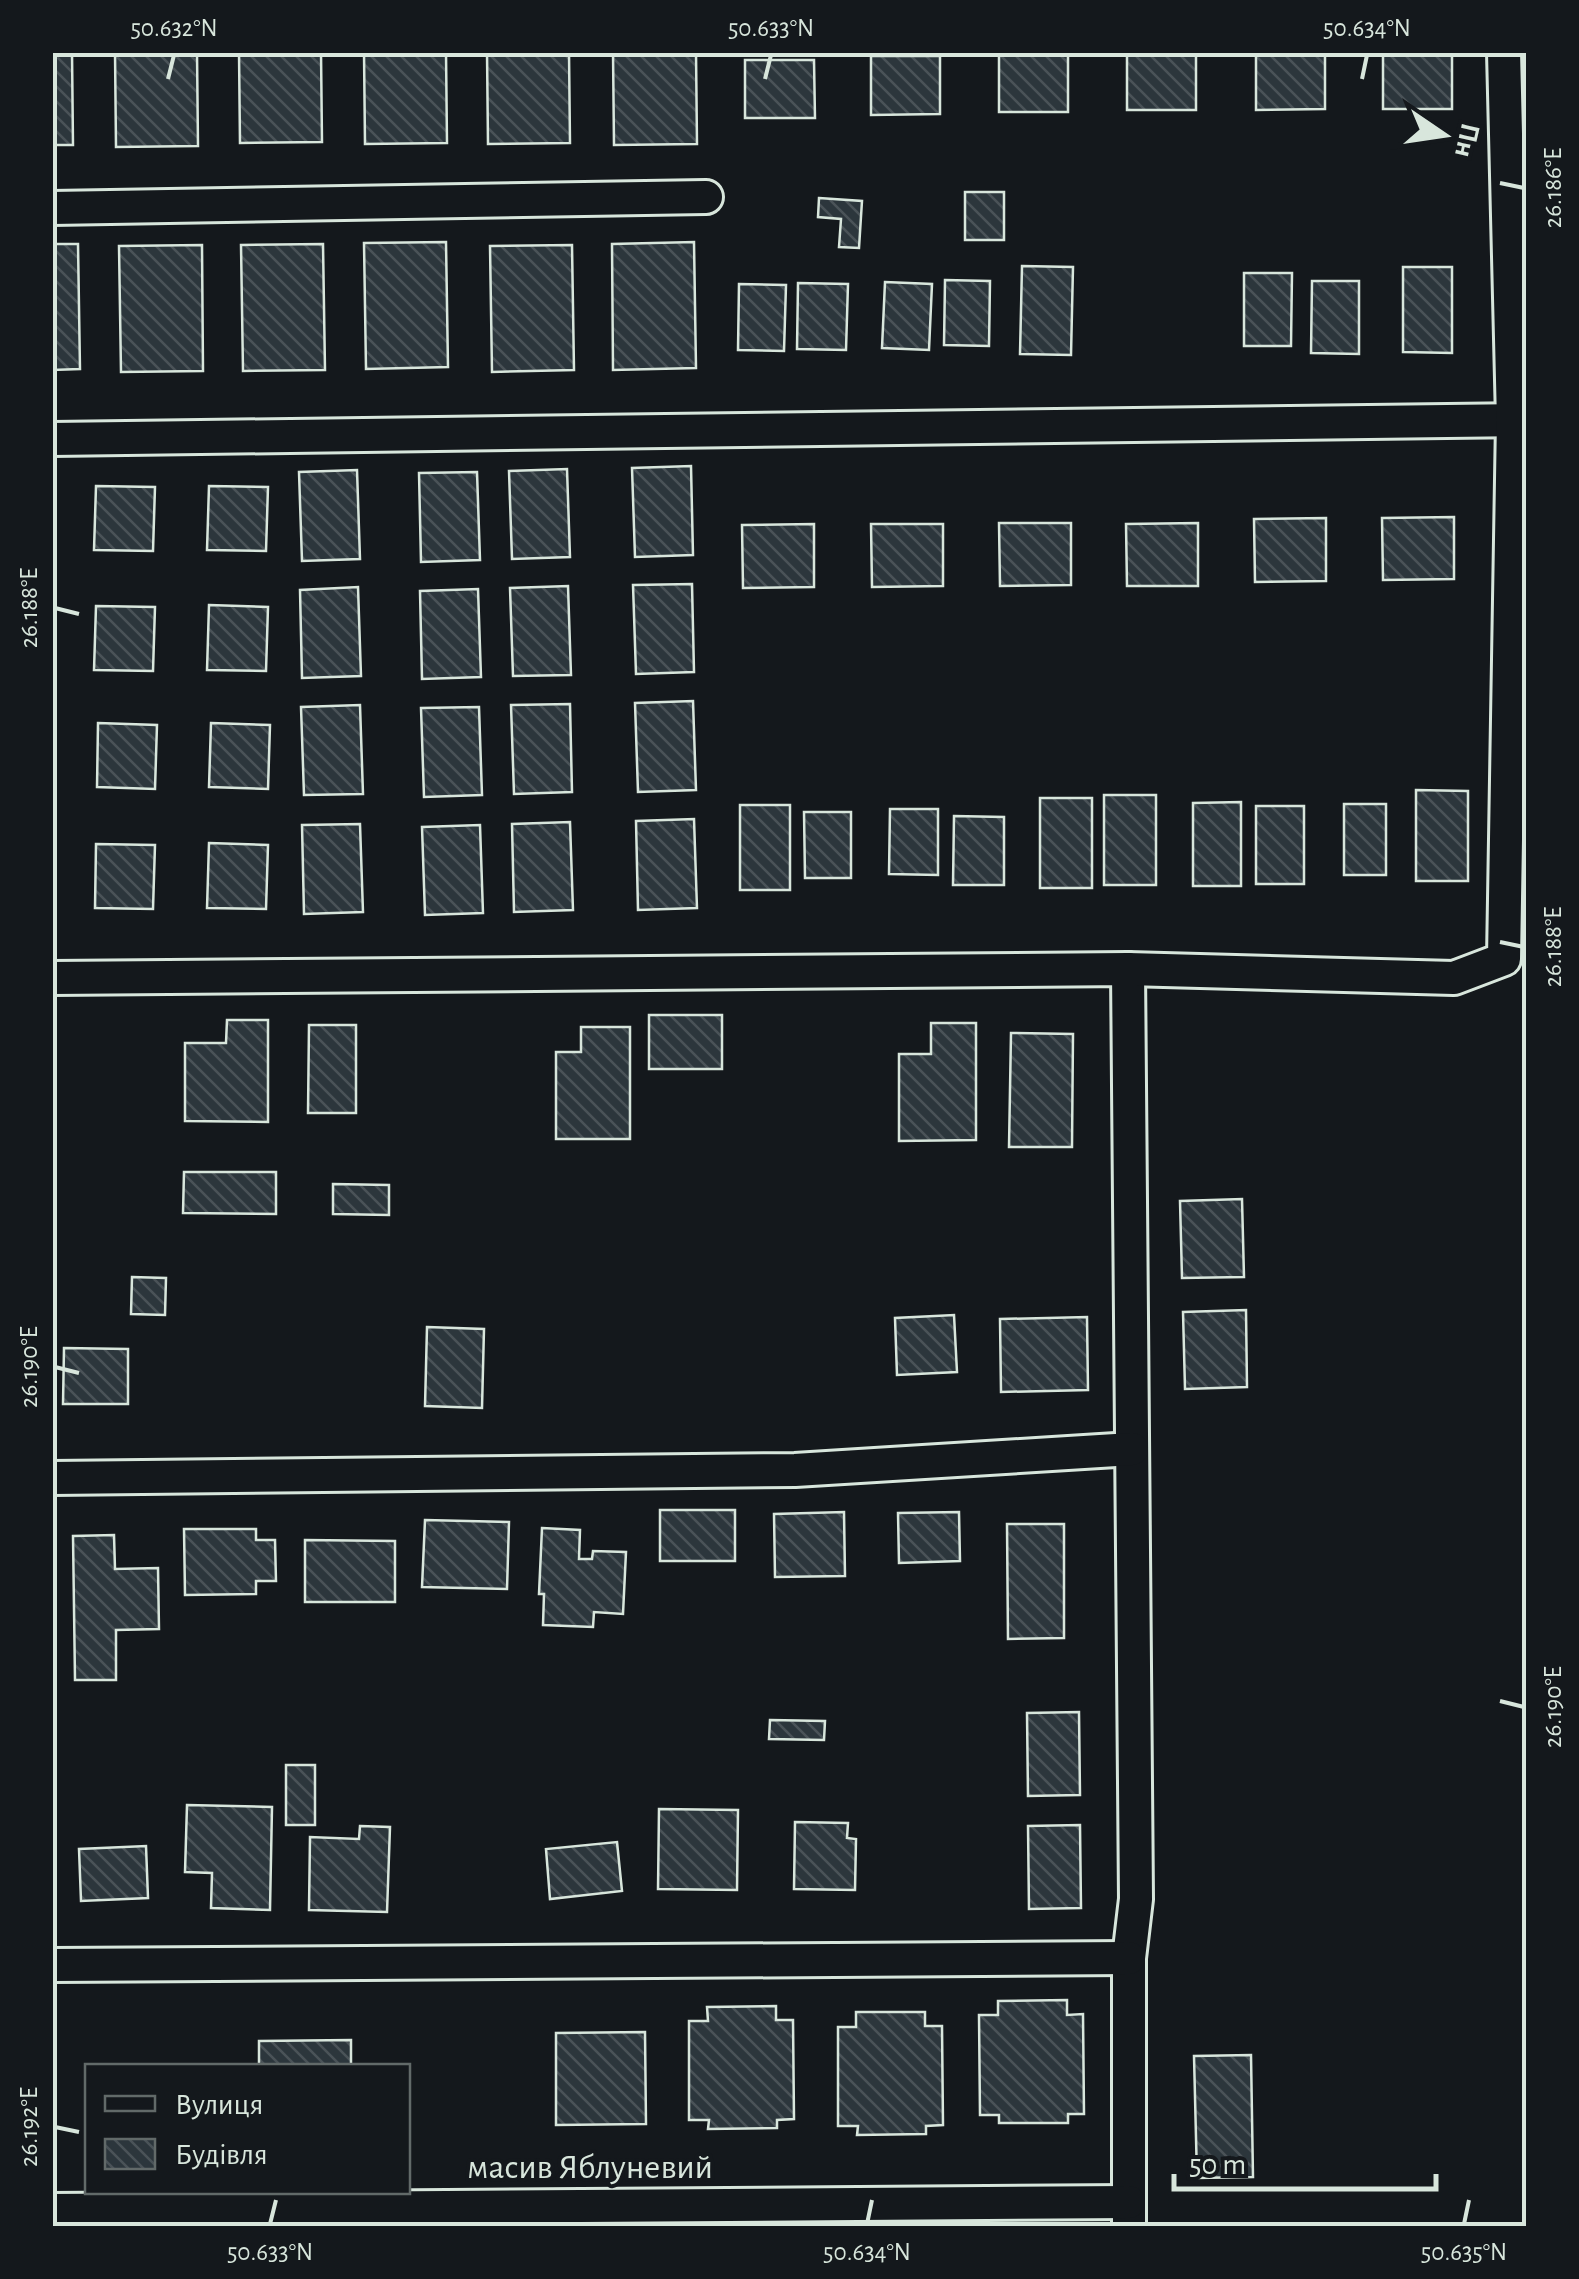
<svg xmlns="http://www.w3.org/2000/svg" width="1579" height="2279" font-family="'Alegreya Sans',sans-serif">
  <defs>
    <pattern id="building-back-hatch" width="6" height="6" patternUnits="userSpaceOnUse" patternTransform="scale(2.5)"><rect width="6" height="6" fill="#2c363c"/><path d="M-1 5l2 2M0 0l6 6M5-1l2 2" fill="none" stroke="#4a5358"/></pattern>
  </defs>
  <rect width="100%" height="100%" fill="#14181c"/>
  <g fill="url(#building-back-hatch)" stroke="#d8e6dc" stroke-width="2.5">
    <polygon points="52,52 72,52 73,145 52,145"/>
    <polygon points="115,52 197,52 198,146 116,147"/>
    <polygon points="239,52 321,52 322,142 240,143"/>
    <polygon points="364,52 446,52 447,143 365,144"/>
    <polygon points="487,52 569,52 570,143 488,144"/>
    <polygon points="613,52 696,52 697,144 614,145"/>
    <rect x="1127" y="52" width="69" height="58"/>
    <polygon points="1256,52 1325,52 1325,109 1256,110"/>
    <rect x="1383" y="52" width="69" height="57"/>
    <rect x="999" y="53" width="69" height="59"/>
    <polygon points="871,56 940,56 940,114 871,115"/>
    <polygon points="745,60 814,60 815,118 745,118"/>
    <rect x="965" y="192" width="39" height="48"/>
    <polygon points="819,198 862,201 859,248 839,247 841,219 818,217"/>
    <polygon points="446,242 448,367 366,369 364,243"/>
    <polygon points="694,242 696,368 613,370 612,244"/>
    <polygon points="52,244 78,244 80,369 52,370"/>
    <polygon points="323,244 325,370 243,371 241,245"/>
    <polygon points="202,245 203,371 121,372 119,246"/>
    <polygon points="572,245 574,370 492,372 490,246"/>
    <polygon points="1022,266 1073,267 1071,355 1020,354"/>
    <polygon points="1403,267 1452,267 1452,353 1403,352"/>
    <polygon points="1244,273 1292,273 1291,346 1244,346"/>
    <polygon points="945,280 990,281 989,346 944,345"/>
    <polygon points="1312,281 1359,281 1359,354 1311,353"/>
    <polygon points="885,282 932,284 929,350 882,348"/>
    <polygon points="798,283 848,284 846,350 797,349"/>
    <polygon points="739,284 786,285 784,351 738,350"/>
    <polygon points="691,466 693,555 635,557 632,468"/>
    <polygon points="567,469 570,557 512,559 509,471"/>
    <polygon points="357,470 360,559 302,561 299,472"/>
    <polygon points="477,472 480,560 421,562 419,473"/>
    <polygon points="96,486 155,487 153,551 94,550"/>
    <polygon points="209,486 268,487 266,551 207,550"/>
    <polygon points="1454,517 1454,579 1383,580 1382,518"/>
    <polygon points="1326,518 1326,581 1255,582 1254,519"/>
    <polygon points="999,523 1071,523 1071,585 1000,586"/>
    <polygon points="1198,523 1198,586 1127,586 1126,524"/>
    <polygon points="814,524 814,587 743,588 742,525"/>
    <polygon points="871,524 943,524 943,586 872,587"/>
    <polygon points="692,584 694,672 636,674 633,585"/>
    <polygon points="568,586 571,675 513,676 510,588"/>
    <polygon points="358,587 361,676 302,678 300,590"/>
    <polygon points="478,589 481,677 422,679 420,591"/>
    <polygon points="209,605 268,607 266,671 207,670"/>
    <polygon points="96,606 155,607 153,671 94,670"/>
    <polygon points="693,701 696,790 638,792 635,703"/>
    <polygon points="570,704 572,792 514,794 511,705"/>
    <polygon points="360,705 363,794 304,795 301,707"/>
    <polygon points="479,707 482,795 424,797 421,708"/>
    <polygon points="98,723 157,725 155,789 97,787"/>
    <polygon points="211,723 270,725 268,789 209,787"/>
    <polygon points="1416,790 1468,791 1468,881 1416,881"/>
    <rect x="1104" y="795" width="52" height="90"/>
    <rect x="1040" y="798" width="52" height="90"/>
    <polygon points="1241,802 1241,886 1193,886 1193,803"/>
    <rect x="1344" y="804" width="42" height="71"/>
    <rect x="740" y="805" width="50" height="85"/>
    <rect x="1256" y="806" width="48" height="78"/>
    <polygon points="890,809 938,809 938,875 889,874"/>
    <polygon points="804,812 851,812 851,878 805,878"/>
    <polygon points="954,816 1004,817 1004,885 953,885"/>
    <polygon points="694,819 697,908 638,910 636,821"/>
    <polygon points="570,822 573,910 514,912 512,824"/>
    <polygon points="360,824 363,912 304,914 302,825"/>
    <polygon points="480,825 483,913 425,915 422,827"/>
    <polygon points="209,843 268,845 266,909 207,908"/>
    <polygon points="96,844 155,845 153,909 95,908"/>
    <rect x="649" y="1015" width="73" height="54"/>
    <polygon points="227,1020 268,1020 268,1122 185,1121 185,1043 226,1043"/>
    <polygon points="931,1023 976,1023 976,1140 899,1141 899,1054 931,1054"/>
    <polygon points="309,1025 356,1025 356,1113 308,1113"/>
    <polygon points="581,1027 630,1027 630,1139 556,1139 556,1052 581,1052"/>
    <polygon points="1011,1033 1073,1034 1072,1147 1009,1147"/>
    <polygon points="184,1172 276,1172 276,1214 183,1213"/>
    <polygon points="333,1184 389,1185 389,1215 333,1214"/>
    <polygon points="1242,1199 1244,1277 1182,1278 1180,1201"/>
    <polygon points="132,1277 166,1278 165,1315 131,1314"/>
    <polygon points="1246,1310 1247,1387 1185,1389 1183,1312"/>
    <polygon points="954,1315 957,1372 897,1375 895,1318"/>
    <polygon points="1087,1317 1088,1390 1001,1392 1000,1319"/>
    <polygon points="427,1327 484,1329 482,1408 425,1406"/>
    <polygon points="64,1348 128,1349 128,1404 63,1404"/>
    <rect x="660" y="1510" width="75" height="51"/>
    <polygon points="844,1512 845,1576 775,1577 774,1514"/>
    <polygon points="959,1512 960,1561 899,1563 898,1513"/>
    <polygon points="425,1520 509,1522 507,1589 422,1587"/>
    <polygon points="1007,1524 1064,1524 1064,1638 1008,1639"/>
    <polygon points="542,1528 580,1530 579,1559 592,1559 593,1551 626,1552 623,1614 594,1612 593,1627 543,1625 544,1594 539,1594"/>
    <polygon points="184,1529 256,1529 256,1540 275,1540 276,1581 256,1581 256,1594 185,1595"/>
    <polygon points="114,1535 115,1569 158,1568 159,1629 116,1630 116,1680 75,1680 73,1536"/>
    <polygon points="305,1540 395,1541 395,1602 305,1602"/>
    <polygon points="1079,1712 1080,1795 1028,1796 1027,1713"/>
    <polygon points="770,1720 825,1721 824,1740 769,1739"/>
    <rect x="286" y="1765" width="29" height="60"/>
    <polygon points="187,1805 272,1807 270,1910 211,1908 212,1873 185,1872"/>
    <polygon points="659,1809 738,1810 737,1890 658,1889"/>
    <polygon points="795,1822 848,1823 847,1838 856,1839 855,1890 794,1889"/>
    <polygon points="1080,1825 1081,1908 1029,1909 1028,1826"/>
    <polygon points="360,1826 390,1827 387,1912 309,1910 310,1837 359,1839"/>
    <polygon points="617,1842 622,1891 550,1899 546,1849"/>
    <polygon points="146,1846 148,1898 81,1901 79,1849"/>
    <polygon points="1067,2000 1067,2015 1083,2014 1084,2114 1068,2114 1068,2123 999,2123 999,2115 980,2115 979,2015 998,2015 998,2001"/>
    <polygon points="776,2006 776,2020 793,2020 794,2119 777,2120 777,2128 708,2129 709,2120 689,2120 689,2021 708,2021 707,2007"/>
    <polygon points="856,2012 925,2012 925,2026 942,2026 943,2125 926,2126 926,2134 857,2135 858,2126 838,2126 838,2027 856,2027"/>
    <polygon points="645,2032 646,2124 556,2125 556,2033"/>
    <polygon points="351,2040 351,2066 259,2066 259,2041"/>
    <polygon points="1251,2055 1253,2177 1197,2178 1194,2056"/>
  </g>
  <g fill="none" stroke-linecap="round" stroke-linejoin="round">
    <defs>
      <g id="minor">
        <polyline points="52,208 706,197"/>
        <polyline points="52,439 1526,420"/>
        <polyline points="1128,969 1136,1899 1129,1958 1129,2226"/>
        <polyline points="52,978 1128,969 1454,978 1504,959 1513,420 1504,52"/>
        <polyline points="52,1478 795,1470 1132,1449"/>
        <polyline points="52,1965 1129,1958"/>
        <polyline points="52,2210 1129,2202"/>
      </g>
    </defs>
    <use href="#minor" stroke="#d8e6dc" stroke-width="38"/>
    <use href="#minor" stroke="#14181c" stroke-width="32"/>
  </g>
  <path fill="none" stroke="#d8e6dc" stroke-width="4" d="M168 79 174 55M765 79 771 55M1362 79 1367 55M1500 183 1524 188M55 608 79 614M1500 942 1524 947M55 1367 79 1373M1500 1701 1524 1707M55 2127 79 2132M270 2224 276 2200M867 2224 872 2200M1464 2224 1469 2200"/>
  <g text-anchor="middle" stroke-width="8" stroke-linejoin="round" paint-order="stroke">
    <g font-size="35" fill="#d8e6dc" stroke="#14181c">
      <text x="590" y="2178">масив Яблуневий</text>
    </g>
  </g>
  <rect width="1579" height="2279" fill="none" stroke="#14181c" stroke-width="110"/>
  <rect x="85" y="2064" width="325" height="130" fill="#14181c" stroke="#626a69" stroke-width="2.5"/>
  <rect x="105" y="2096" width="50" height="15" fill="#14181c" stroke="#626a69" stroke-width="2.5"/>
  <text x="175" y="2114" font-size="30" fill="#d8e6dc">Вулиця</text>
  <rect x="105" y="2139" width="50" height="30" fill="url(#building-back-hatch)" stroke="#626a69" stroke-width="2.5"/>
  <text x="175" y="2164" font-size="30" fill="#d8e6dc">Будівля</text>
  <g transform="translate(1444 135) rotate(103)" stroke="#14181c" stroke-width="8" paint-order="stroke">
  <path d="M0-8L18 38L0 25L-18 38Z" fill="#d8e6dc"/>
  <text y="-15" font-size="28" font-weight="bold" text-anchor="middle" fill="#d8e6dc">Пн</text>
  </g>
  <path d="M1174 2174v15h262v-15" fill="none" stroke="#d8e6dc" stroke-width="5"/>
  <text x="1189" y="2174" font-size="30" fill="#d8e6dc" stroke="#14181c" stroke-width="8" paint-order="stroke">50 m</text>
  <rect x="55" y="55" width="1469" height="2169" fill="none" stroke="#d8e6dc" stroke-width="4"/>
  <g font-size="25" text-anchor="middle" fill="#d8e6dc">
    <text x="174" y="36">50.632°N</text>
    <text x="771" y="36">50.633°N</text>
    <text x="1367" y="36">50.634°N</text>
    <text transform="translate(1552 188) rotate(-90)" y="9">26.186°E</text>
    <text transform="translate(28 608) rotate(-90)" y="9">26.188°E</text>
    <text transform="translate(1552 947) rotate(-90)" y="9">26.188°E</text>
    <text transform="translate(28 1367) rotate(-90)" y="9">26.190°E</text>
    <text transform="translate(1552 1707) rotate(-90)" y="9">26.190°E</text>
    <text transform="translate(28 2127) rotate(-90)" y="9">26.192°E</text>
    <text x="270" y="2260">50.633°N</text>
    <text x="867" y="2260">50.634°N</text>
    <text x="1464" y="2260">50.635°N</text>
  </g>
</svg>
